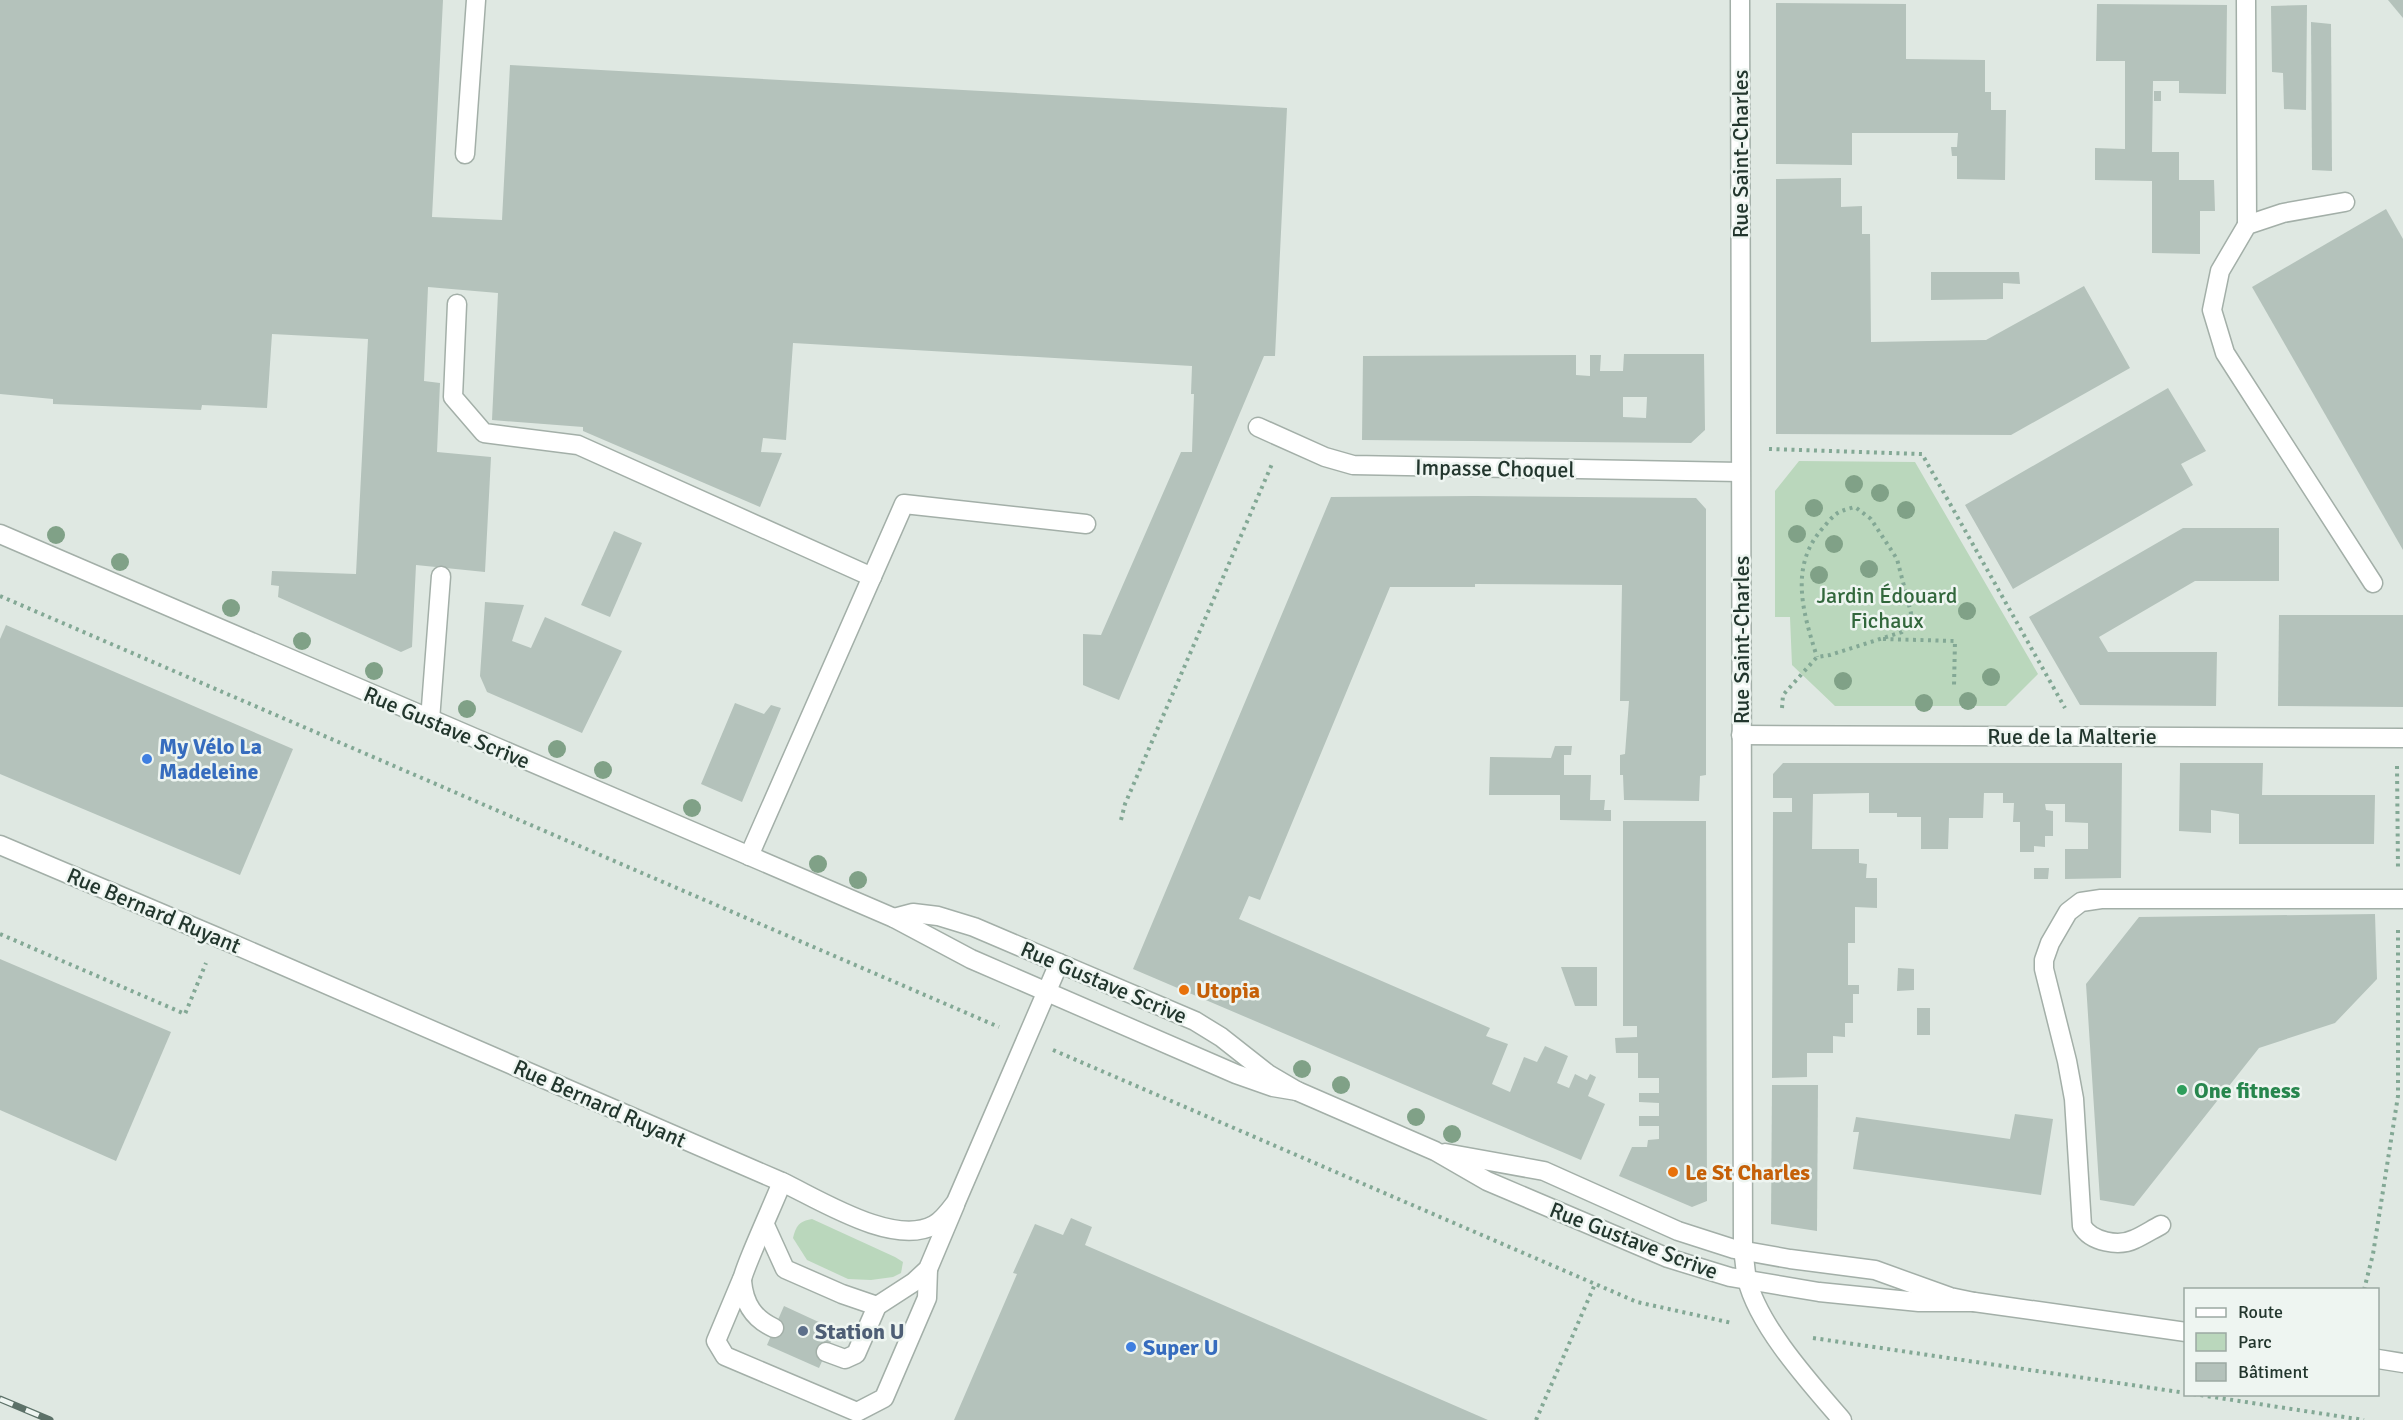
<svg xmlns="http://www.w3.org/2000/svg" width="2403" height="1420" font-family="Signika,sans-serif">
  <rect width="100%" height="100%" fill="#dfe8e2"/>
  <g fill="#bad7bc">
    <polygon points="1799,461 1915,462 2038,674 2006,706 1835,706 1792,665 1790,617 1775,617 1775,491"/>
    <path d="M812 1219 895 1257 903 1262 901 1273 893 1277 871 1280 848 1279 807 1260 793 1238C796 1226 799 1221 812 1219Z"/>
  </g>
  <g fill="#b4c2bb" fill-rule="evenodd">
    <polygon points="0,0 443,0 432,217 502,220 510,65 1287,108 1275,356 1264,356 1119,700 1083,685 1083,634 1101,635 1181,452 1192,452 1194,394 1191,394 1192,366 793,343 786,440 763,438 761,452 782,453 760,507 583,431 583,427 492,420 498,293 428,287 424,381 440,383 437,452 491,457 485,572 416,565 412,647 401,652 278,597 279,586 271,585 272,571 356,574 368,339 272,334 267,408 202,405 201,410 53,404 53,399 0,394"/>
    <polygon points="2388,0 2403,0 2403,18"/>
    <polygon points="1776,3 1906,4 1906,59 1985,60 1985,92 1991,92 1991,110 2006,110 2005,180 1957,179 1957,156 1952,156 1951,147 1957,147 1958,133 1852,133 1852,165 1776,164"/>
    <polygon points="2097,4 2227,5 2226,94 2179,93 2179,81 2153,81 2152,152 2179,152 2179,180 2214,180 2215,211 2200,211 2200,254 2152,253 2152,181 2095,180 2095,148 2125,149 2125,61 2096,61"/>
    <polygon points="2307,5 2306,110 2284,109 2283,73 2272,72 2271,6"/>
    <polygon points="2311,22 2331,24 2332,171 2312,170"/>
    <rect x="2154" y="91" width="7" height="10"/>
    <polygon points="1841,178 1841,207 1862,206 1862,234 1870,234 1871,342 1986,340 2084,286 2130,368 2011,435 1776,434 1776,179"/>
    <polygon points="2386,209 2403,239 2403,550 2252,287"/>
    <polygon points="1931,272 2019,272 2020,284 2003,283 2003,299 1931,300"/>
    <path d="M1624 354H1704L1705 430 1691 443 1362 440 1363 356 1576 355V375L1590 376V355H1601L1600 371H1623ZM1623 397H1647L1646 418 1623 417Z"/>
    <polygon points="2168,388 2206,451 2181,464 2193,485 2013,589 1965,505"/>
    <polygon points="1475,496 1696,498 1706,509 1706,775 1700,776 1699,801 1624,800 1623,775 1620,775 1620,755 1625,754 1629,701 1620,701 1622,585 1475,584 1475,587 1390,587 1260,900 1249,896 1239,919 1490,1028 1486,1036 1508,1044 1492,1084 1510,1092 1524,1057 1537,1062 1545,1046 1568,1056 1557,1083 1569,1088 1575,1074 1587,1080 1590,1074 1596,1077 1588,1096 1605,1104 1581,1160 1133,969 1331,497"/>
    <polygon points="2183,528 2279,528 2279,581 2195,581 2099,637 2108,652 2217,652 2216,706 2080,705 2029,617"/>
    <polygon points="614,531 642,543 610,617 581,605"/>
    <polygon points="485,602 524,605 512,641 531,648 545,617 622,651 582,733 487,692 480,676"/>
    <polygon points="2279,615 2403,615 2403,707 2278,706"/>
    <polygon points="6,625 293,749 240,875 0,774 0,639"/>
    <polygon points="735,703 764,714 771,705 781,708 742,802 701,784"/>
    <polygon points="1555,746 1572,746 1571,755 1564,755 1564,775 1591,775 1590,800 1605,800 1604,810 1611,810 1611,821 1560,820 1560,795 1489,795 1490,757 1551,758"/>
    <polygon points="1783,763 2122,763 2121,878 2065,879 2065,849 2088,849 2088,823 2065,822 2065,804 2045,804 2046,810 2053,811 2053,836 2045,836 2045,847 2034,846 2034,852 2020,852 2020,822 2013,822 2014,803 2003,803 2003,793 1984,793 1983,818 1949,818 1948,849 1921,849 1921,817 1897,817 1897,813 1869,813 1869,793 1813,794 1812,849 1859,849 1859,863 1867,864 1866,878 1877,878 1877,908 1855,907 1855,943 1848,943 1848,985 1859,985 1859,994 1853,994 1853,1023 1845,1023 1845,1037 1833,1036 1833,1053 1807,1053 1807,1077 1772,1078 1773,812 1792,812 1792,798 1773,798 1773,774"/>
    <polygon points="2180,763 2263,763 2262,795 2375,795 2374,844 2239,844 2239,814 2211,810 2211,833 2179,831"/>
    <polygon points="1623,821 1706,821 1707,1201 1692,1207 1619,1176 1632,1147 1647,1147 1648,1140 1659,1139 1659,1126 1639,1126 1639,1116 1659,1116 1659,1103 1639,1102 1639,1093 1659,1093 1659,1078 1638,1078 1638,1053 1616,1053 1615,1038 1637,1037 1637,1026 1623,1026"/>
    <polygon points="2034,868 2049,868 2048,879 2034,879"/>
    <polygon points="2375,914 2377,979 2335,1023 2259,1048 2134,1206 2100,1200 2086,984 2139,917"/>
    <polygon points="0,959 171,1032 116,1161 0,1110"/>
    <polygon points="1561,967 1597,967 1597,1006 1575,1006"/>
    <polygon points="1898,968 1914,969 1914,990 1897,991"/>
    <rect x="1917" y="1008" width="13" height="27"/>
    <polygon points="1772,1085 1818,1085 1817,1231 1771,1224"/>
    <polygon points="2015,1114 2053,1119 2041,1195 1853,1169 1859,1132 1853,1132 1856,1117 2010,1139"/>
    <polygon points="1071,1218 1092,1227 1085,1245 1488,1420 954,1420 1017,1274 1013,1273 1035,1224 1063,1235"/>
    <polygon points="784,1306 836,1330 819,1368 767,1345"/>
  </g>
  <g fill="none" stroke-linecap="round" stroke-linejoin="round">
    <defs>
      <g id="service">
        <polyline points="2246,0 2247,225"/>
        <polyline points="465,154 476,0"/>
        <polyline points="2345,202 2283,213 2247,225 2220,271 2212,310 2225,353 2373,583"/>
        <polyline points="457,304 453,397 484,433 578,445 872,577"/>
        <polyline points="430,720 441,576"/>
        <polyline points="749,856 904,504 1086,524"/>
        <polyline points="765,1225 785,1269 842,1294 877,1306"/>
        <path d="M2161 1225C2153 1229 2144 1235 2135 1239 2119 1247 2091 1242 2082 1226L2074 1099 2067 1061 2044 969V960L2050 943 2068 912 2081 902 2101 899H2403"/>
        <polyline points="742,1279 716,1341 725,1356 857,1412 884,1398 927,1298 928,1269"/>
        <path d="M774 1328C754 1319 744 1304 742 1281 742 1272 776 1198 782 1182"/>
        <polyline points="826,1352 845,1359 856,1354 877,1306 914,1282 928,1269 955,1205"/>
      </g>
      <g id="minor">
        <path d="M1740 0 1743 1251C1745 1260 1745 1270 1747 1279 1758 1326 1811 1384 1842 1420"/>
        <polyline points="1258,427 1325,457 1353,465 1740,472"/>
        <polyline points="1741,735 2403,738"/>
        <path d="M0 845 217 937 782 1182C820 1200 894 1247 934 1225 943 1220 950 1210 956 1202L1059 963"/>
      </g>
      <g id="tertiary">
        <polyline points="0,534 894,918 971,959 1236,1074 1273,1087 1297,1091"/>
        <polyline points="894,918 913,913 938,916 974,927 1195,1021 1221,1037 1268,1074 1297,1091 1435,1151 1487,1181 1668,1258 1730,1277 1819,1292 1919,1302 1974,1302"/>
        <polyline points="1445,1153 1544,1171 1678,1231 1734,1249 1790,1259 1875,1270 1950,1297 1974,1302 2186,1332"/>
        <polyline points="2378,1359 2403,1363"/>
      </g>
    </defs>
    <use href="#service" stroke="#a3afa8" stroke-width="21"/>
    <use href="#minor" stroke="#a3afa8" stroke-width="21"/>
    <use href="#tertiary" stroke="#a3afa8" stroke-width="21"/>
    <g stroke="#83a895" stroke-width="4" stroke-dasharray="3 4.5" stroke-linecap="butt">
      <polyline points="1769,449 1922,454 2065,708"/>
      <polyline points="0,596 999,1027"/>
      <polyline points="1883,639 1955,641 1954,686"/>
      <path d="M1782 708 1783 695 1817 657 1830 655 1902 632 1908 623 1911 613 1897 559 1871 519 1855 507C1835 512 1835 514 1822 529 1789 567 1803 613 1817 657"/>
      <polyline points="2397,766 2398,869"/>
      <polyline points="1121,820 1125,804 1272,464"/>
      <polyline points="0,934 185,1014 206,963"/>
      <polyline points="1053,1050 1637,1302 1732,1323"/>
      <polyline points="2364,1290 2373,1254 2398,1096 2398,928"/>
      <polyline points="1813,1338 2186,1393"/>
      <polyline points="2193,1394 2364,1420"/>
      <polyline points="1536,1420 1595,1284"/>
    </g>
    <use href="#service" stroke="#fff" stroke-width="18"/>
    <use href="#minor" stroke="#fff" stroke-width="18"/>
    <use href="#tertiary" stroke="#fff" stroke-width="18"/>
    <defs>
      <polyline id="rail" points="0,1399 50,1420"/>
    </defs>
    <use href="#rail" stroke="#5c7168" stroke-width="7"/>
    <use href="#rail" stroke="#eef5f1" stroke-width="4.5" stroke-dasharray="14" stroke-linecap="butt"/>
  </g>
  <g fill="#80a187">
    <circle cx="1854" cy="484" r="9"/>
    <circle cx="1880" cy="493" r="9"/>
    <circle cx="1814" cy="508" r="9"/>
    <circle cx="1906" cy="510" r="9"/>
    <circle cx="1797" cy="534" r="9"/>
    <circle cx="56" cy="535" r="9"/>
    <circle cx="1834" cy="544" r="9"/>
    <circle cx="120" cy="562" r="9"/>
    <circle cx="1869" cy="569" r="9"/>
    <circle cx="1819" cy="575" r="9"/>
    <circle cx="231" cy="608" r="9"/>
    <circle cx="1967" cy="611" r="9"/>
    <circle cx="302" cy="641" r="9"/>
    <circle cx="374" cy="671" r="9"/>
    <circle cx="1991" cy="677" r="9"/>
    <circle cx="1843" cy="681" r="9"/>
    <circle cx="1968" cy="701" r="9"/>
    <circle cx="1924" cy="703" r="9"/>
    <circle cx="467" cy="709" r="9"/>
    <circle cx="557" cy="749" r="9"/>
    <circle cx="603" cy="770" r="9"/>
    <circle cx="692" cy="808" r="9"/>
    <circle cx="818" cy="864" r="9"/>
    <circle cx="858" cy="880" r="9"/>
    <circle cx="1302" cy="1069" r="9"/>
    <circle cx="1341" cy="1085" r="9"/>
    <circle cx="1416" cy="1117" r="9"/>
    <circle cx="1452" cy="1134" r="9"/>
  </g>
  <g fill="#3f7fe0" stroke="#eef5f1" stroke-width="2">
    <circle cx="147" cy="759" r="6"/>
    <circle cx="1131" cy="1347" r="6"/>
  </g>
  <g fill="#e8710a" stroke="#eef5f1" stroke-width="2">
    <circle cx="1184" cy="990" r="6"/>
    <circle cx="1673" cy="1172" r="6"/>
  </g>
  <circle fill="#2e9e5b" stroke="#eef5f1" stroke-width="2" cx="2182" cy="1090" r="6"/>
  <circle fill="#5c6f8a" stroke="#eef5f1" stroke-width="2" cx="803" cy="1331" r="6"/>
  <g text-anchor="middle" stroke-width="5" stroke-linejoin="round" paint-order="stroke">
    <g font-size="22" fill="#22362d" stroke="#eef5f1">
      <text transform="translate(1740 154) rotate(-90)" y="8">Rue Saint-Charles</text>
      <text transform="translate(1495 468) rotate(1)" y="8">Impasse Choquel</text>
      <text transform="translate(1741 640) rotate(-90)" y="8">Rue Saint-Charles</text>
      <text transform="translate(447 727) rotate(23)" y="8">Rue Gustave Scrive</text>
      <text x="2072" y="744">Rue de la Malterie</text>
      <text transform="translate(154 910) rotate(23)" y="8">Rue Bernard Ruyant</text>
      <text transform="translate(1104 982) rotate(23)" y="8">Rue Gustave Scrive</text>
      <text transform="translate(600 1103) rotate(24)" y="8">Rue Bernard Ruyant</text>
      <text transform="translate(1634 1240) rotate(21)" y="8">Rue Gustave Scrive</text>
    </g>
    <g font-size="22" fill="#32673c" stroke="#eef5f1">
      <text x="1887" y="603">Jardin Édouard<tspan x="1887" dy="25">Fichaux</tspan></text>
    </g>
    <g font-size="22" font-weight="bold" fill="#366cbe" stroke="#eef5f1" text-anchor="start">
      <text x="159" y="754">My Vélo La<tspan x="159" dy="25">Madeleine</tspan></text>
      <text x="1143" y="1355">Super U</text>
    </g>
    <g font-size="22" font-weight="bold" fill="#c56008" stroke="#eef5f1" text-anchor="start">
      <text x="1196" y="998">Utopia</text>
      <text x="1685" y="1180">Le St Charles</text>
    </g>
    <g font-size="22" font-weight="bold" fill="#27864d" stroke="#eef5f1" text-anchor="start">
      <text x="2194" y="1098">One fitness</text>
    </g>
    <g font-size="22" font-weight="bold" fill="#4e5e75" stroke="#eef5f1" text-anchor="start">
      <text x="815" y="1339">Station U</text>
    </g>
  </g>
  <rect x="2184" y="1288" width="195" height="108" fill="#eef5f1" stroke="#9ca9a3" stroke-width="1.5"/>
  <rect x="2196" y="1308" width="30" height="9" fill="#ffffff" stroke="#9ca9a3" stroke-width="1.5"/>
  <text x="2238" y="1318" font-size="18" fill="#22362d">Route</text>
  <rect x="2196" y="1333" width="30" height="18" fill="#bad7bc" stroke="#9ca9a3" stroke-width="1.5"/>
  <text x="2238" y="1348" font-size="18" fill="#22362d">Parc</text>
  <rect x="2196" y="1363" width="30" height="18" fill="#b4c2bb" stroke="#9ca9a3" stroke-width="1.5"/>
  <text x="2238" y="1378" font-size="18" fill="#22362d">Bâtiment</text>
</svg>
